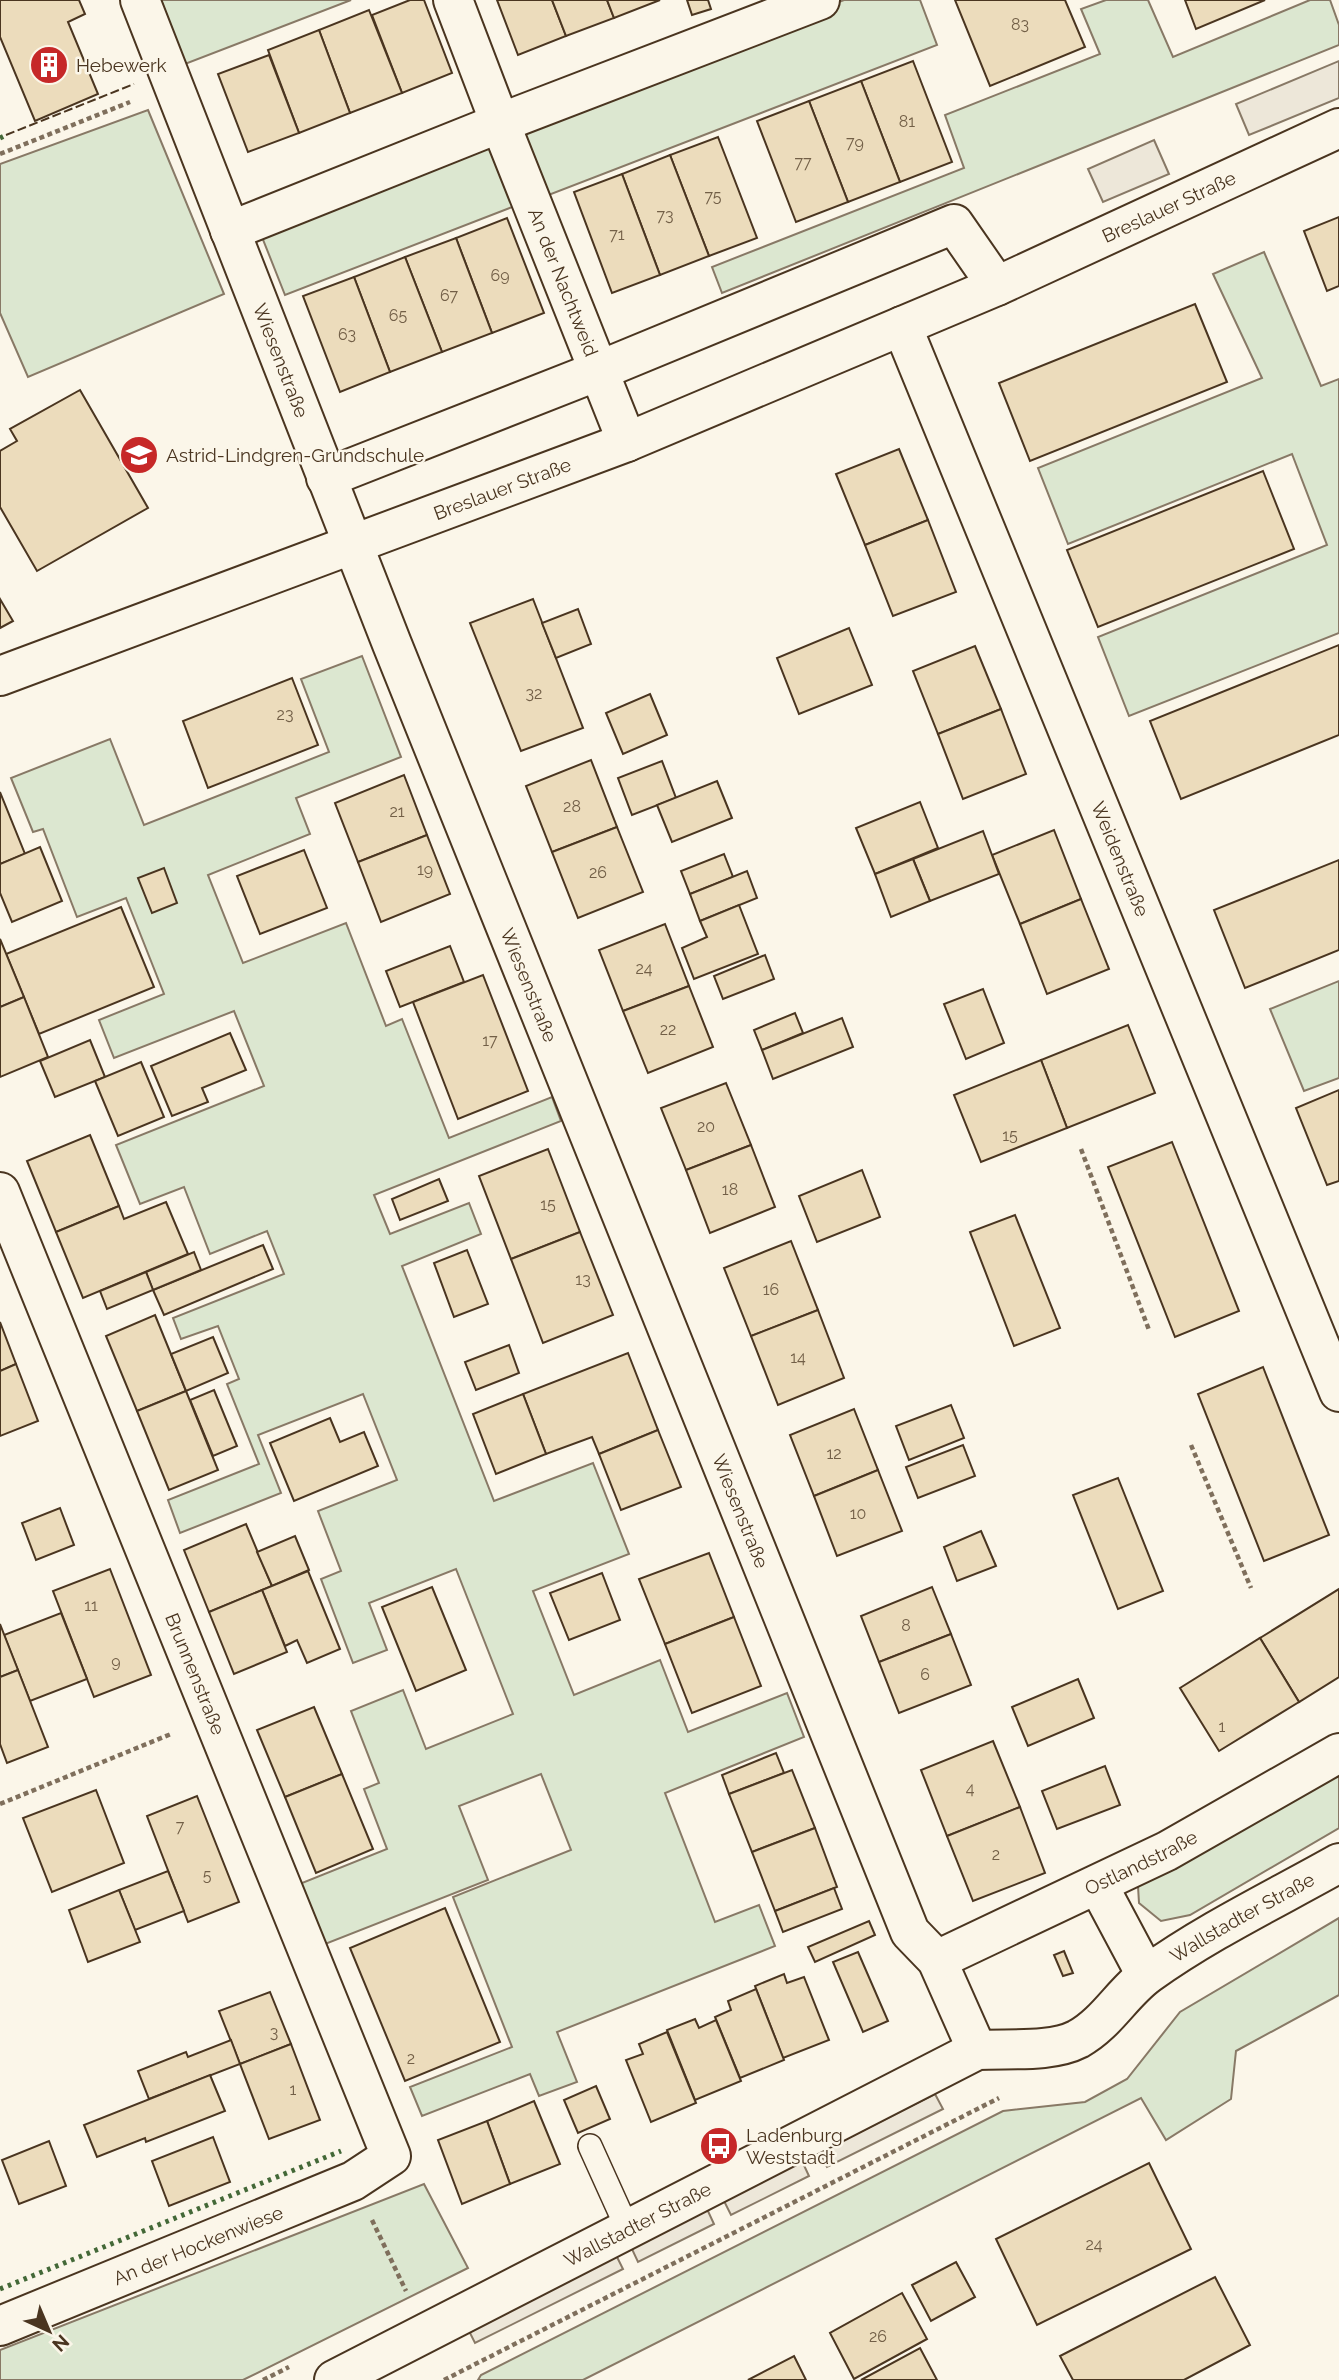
<svg xmlns="http://www.w3.org/2000/svg" width="1339" height="2380" font-family="Raleway,sans-serif">
  <rect width="100%" height="100%" fill="#fbf6e9"/>
  <g fill="#dce7d0" stroke="#887966" stroke-width="2">
    <polygon points="161,0 351,0 185,64"/>
    <polygon points="844,0 920,0 937,45 546,196 519,125"/>
    <polygon points="1106,0 1148,0 1173,57 1310,0 1330,0 1339,25 1339,45 722,293 712,267 964,168 945,115 1100,54 1081,9"/>
    <polygon points="148,110 224,294 28,377 0,313 0,164"/>
    <polygon points="495,141 520,204 285,295 260,232"/>
    <polygon points="1264,252 1321,386 1339,379 1339,633 1129,716 1098,637 1327,545 1292,454 1068,544 1038,468 1262,378 1213,274"/>
    <polygon points="362,656 401,757 296,798 310,834 208,875 243,963 346,923 386,1026 402,1019 449,1138 552,1097 561,1121 374,1195 390,1234 469,1203 481,1234 402,1266 494,1501 593,1463 629,1554 533,1591 574,1695 660,1660 688,1732 787,1693 804,1737 665,1793 715,1922 759,1905 775,1946 557,2032 577,2082 539,2096 530,2074 422,2116 410,2087 512,2047 453,1897 571,1850 541,1774 459,1806 488,1880 315,1948 292,1887 387,1849 364,1789 379,1783 351,1711 403,1690 426,1749 513,1714 456,1569 369,1603 387,1650 353,1663 321,1579 341,1571 318,1511 397,1480 363,1394 258,1435 281,1493 180,1533 168,1500 259,1464 227,1384 239,1379 218,1326 181,1339 173,1318 284,1274 267,1231 210,1254 184,1187 140,1204 116,1145 264,1086 234,1011 114,1058 99,1020 164,994 126,898 77,917 43,829 33,832 11,778 110,739 144,825 329,752 301,679"/>
    <polygon points="1339,981 1339,1078 1304,1091 1270,1009"/>
    <polygon points="1339,1774 1339,1828 1190,1915 1161,1921 1139,1903 1138,1886"/>
    <polygon points="1339,1918 1339,1995 1236,2051 1231,2099 1166,2140 1141,2098 583,2380 478,2380 481,2375 1003,2111 1085,2102 1127,2079 1180,2012"/>
    <polygon points="424,2184 468,2268 243,2380 0,2380 0,2350"/>
  </g>
  <g fill="#ede7d9" stroke="#887966" stroke-width="2">
    <polygon points="1339,61 1339,98 1249,135 1236,104"/>
    <polygon points="1154,140 1169,174 1103,202 1088,169"/>
    <polygon points="935,2094 943,2109 827,2167 820,2152"/>
    <polygon points="802,2161 809,2176 731,2215 724,2201"/>
    <polygon points="707,2209 714,2224 638,2262 631,2247"/>
    <polygon points="616,2255 623,2269 475,2343 468,2329"/>
  </g>
  <g fill="#ecdcbc" stroke="#4a3520" stroke-width="2">
    <polygon points="0,0 79,0 85,14 68,22 98,94 35,121 0,37"/>
    <polygon points="410,0 424,0 452,73 402,93 372,15"/>
    <polygon points="497,0 552,0 566,36 518,55"/>
    <polygon points="552,0 607,0 614,18 566,36"/>
    <polygon points="607,0 660,0 614,18"/>
    <polygon points="687,0 708,0 711,9 692,15"/>
    <polygon points="955,0 1065,0 1085,47 990,86"/>
    <polygon points="1185,0 1265,0 1196,29"/>
    <polygon points="369,10 402,93 350,113 319,30"/>
    <polygon points="319,30 350,113 299,133 268,50"/>
    <polygon points="269,55 299,133 248,152 218,74"/>
    <polygon points="913,61 952,162 900,182 861,81"/>
    <polygon points="861,81 900,182 848,202 809,101"/>
    <polygon points="809,101 848,202 796,222 757,121"/>
    <polygon points="718,137 757,238 709,256 670,155"/>
    <polygon points="670,155 709,256 660,275 622,174"/>
    <polygon points="622,174 660,275 612,293 574,192"/>
    <polygon points="1339,217 1339,286 1327,291 1304,231"/>
    <polygon points="507,218 544,313 492,333 456,238"/>
    <polygon points="456,238 492,333 442,352 405,257"/>
    <polygon points="405,257 442,352 390,372 354,277"/>
    <polygon points="354,277 390,372 340,392 303,296"/>
    <polygon points="1195,304 1227,382 1030,461 999,383"/>
    <polygon points="80,390 148,508 37,571 0,507 0,451 17,441 10,429"/>
    <polygon points="899,449 928,520 865,545 836,474"/>
    <polygon points="1263,471 1294,549 1098,627 1067,550"/>
    <polygon points="928,520 956,592 893,616 865,545"/>
    <polygon points="0,599 13,621 0,628"/>
    <polygon points="533,599 583,728 521,751 470,623"/>
    <polygon points="578,609 591,644 556,658 542,623"/>
    <polygon points="849,628 872,685 799,714 777,658"/>
    <polygon points="1339,645 1339,735 1181,799 1150,721"/>
    <polygon points="975,646 1001,709 938,734 913,671"/>
    <polygon points="292,678 318,745 208,788 183,721"/>
    <polygon points="650,694 667,735 623,754 606,713"/>
    <polygon points="1001,709 1026,774 963,799 938,734"/>
    <polygon points="591,760 617,827 552,852 526,786"/>
    <polygon points="662,761 676,798 632,815 618,778"/>
    <polygon points="404,775 427,835 358,862 335,803"/>
    <polygon points="717,781 732,818 672,842 657,805"/>
    <polygon points="0,792 25,854 0,864"/>
    <polygon points="920,802 938,848 875,874 856,828"/>
    <polygon points="617,827 643,892 578,918 552,852"/>
    <polygon points="1054,830 1081,899 1020,924 992,855"/>
    <polygon points="983,831 999,874 930,901 913,859"/>
    <polygon points="427,835 450,894 381,922 358,862"/>
    <polygon points="40,847 62,901 12,922 0,893 0,864"/>
    <polygon points="304,850 327,908 260,934 237,876"/>
    <polygon points="724,854 733,877 690,894 681,871"/>
    <polygon points="913,859 930,901 891,917 875,874"/>
    <polygon points="1339,860 1339,950 1245,988 1214,910"/>
    <polygon points="164,868 177,903 152,913 138,878"/>
    <polygon points="747,871 757,898 700,921 690,894"/>
    <polygon points="1081,899 1109,969 1047,994 1020,924"/>
    <polygon points="739,905 758,954 694,979 682,948 707,937 700,921"/>
    <polygon points="121,907 154,987 39,1034 6,954"/>
    <polygon points="665,924 689,986 623,1011 599,950"/>
    <polygon points="0,939 24,997 0,1007"/>
    <polygon points="450,946 464,982 400,1007 386,971"/>
    <polygon points="765,955 774,979 723,999 714,976"/>
    <polygon points="483,975 528,1091 458,1119 413,1002"/>
    <polygon points="689,986 713,1047 648,1073 623,1011"/>
    <polygon points="983,989 1004,1043 966,1059 944,1004"/>
    <polygon points="24,997 48,1057 0,1077 0,1007"/>
    <polygon points="795,1013 803,1033 762,1050 754,1030"/>
    <polygon points="842,1018 853,1047 773,1079 762,1050"/>
    <polygon points="1128,1025 1155,1093 1067,1128 1041,1060"/>
    <polygon points="230,1033 246,1070 202,1088 208,1102 172,1116 151,1066"/>
    <polygon points="90,1040 105,1077 55,1097 40,1061"/>
    <polygon points="1041,1060 1067,1128 981,1162 954,1095"/>
    <polygon points="141,1062 164,1117 118,1136 95,1081"/>
    <polygon points="726,1083 751,1145 686,1170 661,1108"/>
    <polygon points="1339,1090 1339,1181 1327,1185 1296,1108"/>
    <polygon points="90,1135 119,1206 56,1232 27,1161"/>
    <polygon points="1172,1142 1239,1311 1175,1337 1108,1167"/>
    <polygon points="751,1145 775,1207 710,1233 686,1170"/>
    <polygon points="548,1149 580,1232 511,1259 479,1176"/>
    <polygon points="862,1170 880,1217 817,1242 799,1196"/>
    <polygon points="439,1179 448,1201 400,1220 392,1199"/>
    <polygon points="166,1202 188,1254 83,1298 56,1232 119,1206 124,1219"/>
    <polygon points="1015,1215 1060,1328 1014,1346 970,1232"/>
    <polygon points="580,1232 613,1315 543,1343 511,1259"/>
    <polygon points="791,1241 818,1310 751,1336 724,1268"/>
    <polygon points="263,1245 273,1269 164,1315 153,1290"/>
    <polygon points="467,1250 488,1304 454,1317 434,1263"/>
    <polygon points="194,1252 201,1270 153,1290 146,1272"/>
    <polygon points="146,1272 153,1290 107,1309 100,1291"/>
    <polygon points="818,1310 844,1378 778,1405 751,1336"/>
    <polygon points="155,1315 186,1391 137,1411 106,1336"/>
    <polygon points="0,1322 16,1364 0,1371"/>
    <polygon points="213,1337 228,1373 186,1391 171,1354"/>
    <polygon points="509,1345 519,1373 476,1390 465,1362"/>
    <polygon points="628,1353 658,1430 599,1454 592,1437 546,1454 523,1394"/>
    <polygon points="16,1364 38,1421 0,1436 0,1371"/>
    <polygon points="1263,1367 1329,1535 1264,1561 1198,1394"/>
    <polygon points="214,1390 237,1446 213,1456 190,1400"/>
    <polygon points="186,1391 218,1470 169,1490 137,1411"/>
    <polygon points="523,1394 546,1454 496,1474 473,1414"/>
    <polygon points="951,1405 964,1438 909,1460 896,1426"/>
    <polygon points="854,1409 878,1470 814,1496 790,1435"/>
    <polygon points="330,1418 340,1442 364,1432 378,1466 294,1501 270,1443"/>
    <polygon points="658,1430 681,1487 621,1510 599,1454"/>
    <polygon points="963,1445 975,1476 918,1498 906,1467"/>
    <polygon points="878,1470 902,1531 837,1556 814,1496"/>
    <polygon points="1118,1478 1163,1591 1118,1609 1073,1495"/>
    <polygon points="60,1508 74,1545 36,1560 22,1523"/>
    <polygon points="246,1524 272,1586 209,1612 184,1550"/>
    <polygon points="981,1531 996,1566 957,1581 944,1547"/>
    <polygon points="295,1536 309,1570 272,1586 257,1552"/>
    <polygon points="709,1553 734,1617 665,1644 639,1579"/>
    <polygon points="110,1569 151,1675 94,1697 53,1591"/>
    <polygon points="308,1571 340,1649 307,1663 297,1640 285,1646 262,1590"/>
    <polygon points="602,1573 620,1620 569,1640 550,1593"/>
    <polygon points="432,1587 466,1670 416,1691 382,1607"/>
    <polygon points="932,1587 951,1634 879,1662 861,1616"/>
    <polygon points="1339,1589 1339,1677 1299,1702 1260,1638"/>
    <polygon points="262,1590 287,1652 234,1674 209,1612"/>
    <polygon points="61,1613 87,1679 30,1701 4,1635"/>
    <polygon points="734,1617 761,1686 692,1713 665,1644"/>
    <polygon points="0,1624 18,1670 0,1677"/>
    <polygon points="951,1634 971,1685 899,1713 879,1662"/>
    <polygon points="1260,1638 1299,1702 1219,1751 1180,1688"/>
    <polygon points="18,1670 48,1747 7,1763 0,1744 0,1677"/>
    <polygon points="1078,1679 1094,1718 1028,1746 1012,1707"/>
    <polygon points="314,1707 342,1774 285,1797 257,1730"/>
    <polygon points="993,1741 1020,1807 947,1836 921,1770"/>
    <polygon points="776,1753 784,1773 729,1794 722,1775"/>
    <polygon points="1105,1766 1120,1805 1057,1829 1042,1791"/>
    <polygon points="792,1770 815,1828 752,1852 729,1794"/>
    <polygon points="342,1774 373,1849 316,1873 285,1797"/>
    <polygon points="96,1790 124,1863 52,1892 23,1818"/>
    <polygon points="197,1796 239,1902 188,1922 147,1816"/>
    <polygon points="1020,1807 1045,1873 973,1901 947,1836"/>
    <polygon points="815,1828 837,1887 775,1911 752,1852"/>
    <polygon points="168,1871 184,1911 135,1930 119,1890"/>
    <polygon points="834,1888 842,1909 783,1932 775,1911"/>
    <polygon points="119,1890 140,1942 88,1962 69,1910"/>
    <polygon points="445,1908 500,2042 405,2081 350,1948"/>
    <polygon points="869,1921 875,1935 815,1962 808,1947"/>
    <polygon points="1064,1951 1073,1973 1063,1976 1054,1955"/>
    <polygon points="858,1952 888,2021 863,2032 833,1962"/>
    <polygon points="784,1974 787,1983 804,1977 829,2040 783,2058 755,1986"/>
    <polygon points="756,1989 784,2060 740,2078 715,2017 731,2010 728,2001"/>
    <polygon points="270,1992 291,2044 240,2064 219,2011"/>
    <polygon points="695,2019 699,2028 716,2020 741,2081 695,2100 667,2030"/>
    <polygon points="667,2032 696,2103 651,2122 626,2060 643,2054 639,2044"/>
    <polygon points="231,2040 240,2064 149,2099 138,2071 186,2052 188,2057"/>
    <polygon points="291,2044 320,2120 269,2139 240,2064"/>
    <polygon points="210,2075 225,2111 146,2142 145,2138 97,2157 84,2125"/>
    <polygon points="596,2086 610,2119 578,2133 564,2100"/>
    <polygon points="534,2101 560,2164 510,2184 487,2121"/>
    <polygon points="487,2121 510,2184 462,2204 438,2140"/>
    <polygon points="213,2137 230,2182 169,2206 152,2161"/>
    <polygon points="49,2141 66,2186 19,2204 2,2160"/>
    <polygon points="1149,2163 1191,2249 1037,2325 996,2239"/>
    <polygon points="956,2262 975,2297 931,2321 912,2285"/>
    <polygon points="1215,2277 1250,2345 1184,2380 1073,2380 1060,2356"/>
    <polygon points="902,2293 927,2339 854,2379 830,2333"/>
    <polygon points="920,2348 937,2380 861,2380"/>
    <polygon points="794,2356 806,2380 748,2380"/>
  </g>
  <g fill="none" stroke-linecap="round" stroke-linejoin="round">
    <defs>
      <polyline id="lane" points="590,2146 628,2230"/>
      <g id="street">
        <path id="s1" d="M140 0 392 644 910 1932 937 1960 977 2050"/>
        <path id="s2" d="M453 0 500 123 627 442"/>
        <polyline points="230,231 500,123 820,0"/>
        <path id="s3" d="M902 326 1339 1392"/>
        <polyline points="326,478 598,371 954,224 997,286"/>
        <path id="s4" d="M0 676 627 442 997 286 1339 128"/>
        <path id="s5" d="M0 1192 391 2156 353 2181 0 2326"/>
        <polyline points="1098,1885 1146,1975"/>
        <path id="s6" d="M937 1960 1167 1851 1339 1753"/>
        <path id="s7" d="M334 2380 977 2050C1008 2048 1051 2053 1078 2039 1107 2023 1122 1993 1148 1974 1208 1931 1275 1899 1339 1863"/>
      </g>
    </defs>
    <use href="#lane" stroke="#4a3520" stroke-width="26"/>
    <use href="#street" stroke="#4a3520" stroke-width="42"/>
    <g stroke="#7f6f5c" stroke-width="4.5" stroke-dasharray="5 3.5" stroke-linecap="butt">
      <polyline points="0,154 130,102"/>
      <polyline points="1081,1149 1149,1330"/>
      <polyline points="1191,1445 1251,1588"/>
      <polyline points="0,1804 171,1734"/>
      <polyline points="372,2220 406,2291"/>
      <polyline points="263,2380 289,2367"/>
      <polyline points="444,2380 999,2098"/>
    </g>
    <use href="#lane" stroke="#fbf6e9" stroke-width="23"/>
    <use href="#street" stroke="#fbf6e9" stroke-width="38"/>
    <g stroke="#436837" stroke-width="5" stroke-dasharray="3.5 5" stroke-linecap="butt">
      <polyline points="0,138 6,135"/>
      <polyline points="0,2289 341,2151"/>
    </g>
    <polyline stroke="#4a3520" stroke-width="2" stroke-dasharray="9 3.5" stroke-linecap="butt" points="6,135 134,84"/>
  </g>
  <defs>
    <symbol id="building-disc" viewBox="-11 -11 22 22"><circle r="9.5" fill="#c62828" stroke="#fbf6e9"/><path d="M-4-6H4V6H1V3H-1V6H-4ZM-2.5-4.3h1.7v1.8h-1.7ZM.8-4.3h1.7v1.8H.8ZM-2.5-1h1.7V.8h-1.7ZM.8-1h1.7V.8H.8Z" fill="#fff"/></symbol>
    <symbol id="school-disc" viewBox="-11 -11 22 22"><circle r="9.5" fill="#c62828" stroke="#fbf6e9"/><path d="M0-5L7-2L0 1L-7-2ZM-4 1L0 2.5L4 1V4Q0 6-4 4Z" fill="#fff"/></symbol>
    <symbol id="bus-disc" viewBox="-11 -11 22 22"><circle r="9.5" fill="#c62828" stroke="#fbf6e9"/><path d="M-5-6H5V4H4V6H2V4H-2V6H-4V4H-5ZM-3.5-4V0h7V-4ZM-3.5 1.2v1.5H-2V1.2ZM2 1.2v1.5H3.5V1.2Z" fill="#fff"/></symbol>
  </defs>
  <g fill-rule="evenodd">
    <use href="#building-disc" x="27" y="43" width="44" height="44"/>
    <use href="#school-disc" x="117" y="433" width="44" height="44"/>
    <use href="#bus-disc" x="697" y="2124" width="44" height="44"/>
  </g>
  <g text-anchor="middle" stroke-width="5" stroke-linejoin="round" paint-order="stroke">
    <g font-size="16" fill="#725f47">
      <text x="1020" y="30">83</text>
      <text x="907" y="127">81</text>
      <text x="855" y="148">79</text>
      <text x="803" y="168">77</text>
      <text x="713" y="202">75</text>
      <text x="665" y="221">73</text>
      <text x="617" y="240">71</text>
      <text x="500" y="281">69</text>
      <text x="449" y="301">67</text>
      <text x="398" y="321">65</text>
      <text x="347" y="340">63</text>
      <text x="534" y="699">32</text>
      <text x="285" y="720">23</text>
      <text x="572" y="812">28</text>
      <text x="397" y="817">21</text>
      <text x="425" y="875">19</text>
      <text x="598" y="878">26</text>
      <text x="644" y="974">24</text>
      <text x="668" y="1035">22</text>
      <text x="490" y="1046">17</text>
      <text x="706" y="1132">20</text>
      <text x="1010" y="1141">15</text>
      <text x="730" y="1195">18</text>
      <text x="548" y="1210">15</text>
      <text x="583" y="1285">13</text>
      <text x="771" y="1295">16</text>
      <text x="798" y="1363">14</text>
      <text x="834" y="1459">12</text>
      <text x="858" y="1519">10</text>
      <text x="91" y="1611">11</text>
      <text x="906" y="1631">8</text>
      <text x="116" y="1667">9</text>
      <text x="925" y="1680">6</text>
      <text x="1222" y="1732">1</text>
      <text x="970" y="1794">4</text>
      <text x="180" y="1832">7</text>
      <text x="996" y="1860">2</text>
      <text x="207" y="1881">5</text>
      <text x="274" y="2038">3</text>
      <text x="411" y="2064">2</text>
      <text x="293" y="2095">1</text>
      <text x="1094" y="2250">24</text>
      <text x="878" y="2342">26</text>
    </g>
    <g font-size="19" fill="#4a3520" stroke="#fbf6e9" text-anchor="start">
      <text x="76" y="72">Hebewerk</text>
      <text x="166" y="462">Astrid-Lindgren-Grundschule</text>
      <text x="746" y="2142">Ladenburg<tspan x="746" dy="22">Weststadt</tspan></text>
    </g>
    <g font-size="19" fill="#4a3520" stroke="#fbf6e9">
      <text dy="7" stroke="none"><textPath href="#s4" startOffset="1260">Breslauer Straße</textPath></text>
      <text dy="7" stroke="none"><textPath href="#s2" startOffset="303">An der Nachtweid</textPath></text>
      <text dy="7" stroke="none"><textPath href="#s1" startOffset="387">Wiesenstraße</textPath></text>
      <text dy="7" stroke="none"><textPath href="#s4" startOffset="536">Breslauer Straße</textPath></text>
      <text dy="7" stroke="none"><textPath href="#s3" startOffset="576">Weidenstraße</textPath></text>
      <text dy="7" stroke="none"><textPath href="#s1" startOffset="1059">Wiesenstraße</textPath></text>
      <text dy="7" stroke="none"><textPath href="#s1" startOffset="1626">Wiesenstraße</textPath></text>
      <text dy="7" stroke="none"><textPath href="#s5" startOffset="520">Brunnenstraße</textPath></text>
      <text dy="7" stroke="none"><textPath href="#s6" startOffset="226">Ostlandstraße</textPath></text>
      <text dy="7" stroke="none"><textPath href="#s7" startOffset="1031">Wallstadter Straße</textPath></text>
      <text dy="7" stroke="none"><textPath href="#s7" startOffset="341">Wallstadter Straße</textPath></text>
      <text transform="translate(198 2245) rotate(-22)" y="7">An der Hockenwiese</text>
    </g>
  </g>
  <g transform="translate(49 2331) rotate(136)" stroke="#fbf6e9" stroke-width="5" paint-order="stroke">
  <path d="M0-5L12 26L0 18L-12 26Z" fill="#4a3520"/>
  <text y="-10" font-size="19" font-weight="bold" text-anchor="middle" fill="#4a3520">N</text>
  </g>
</svg>
